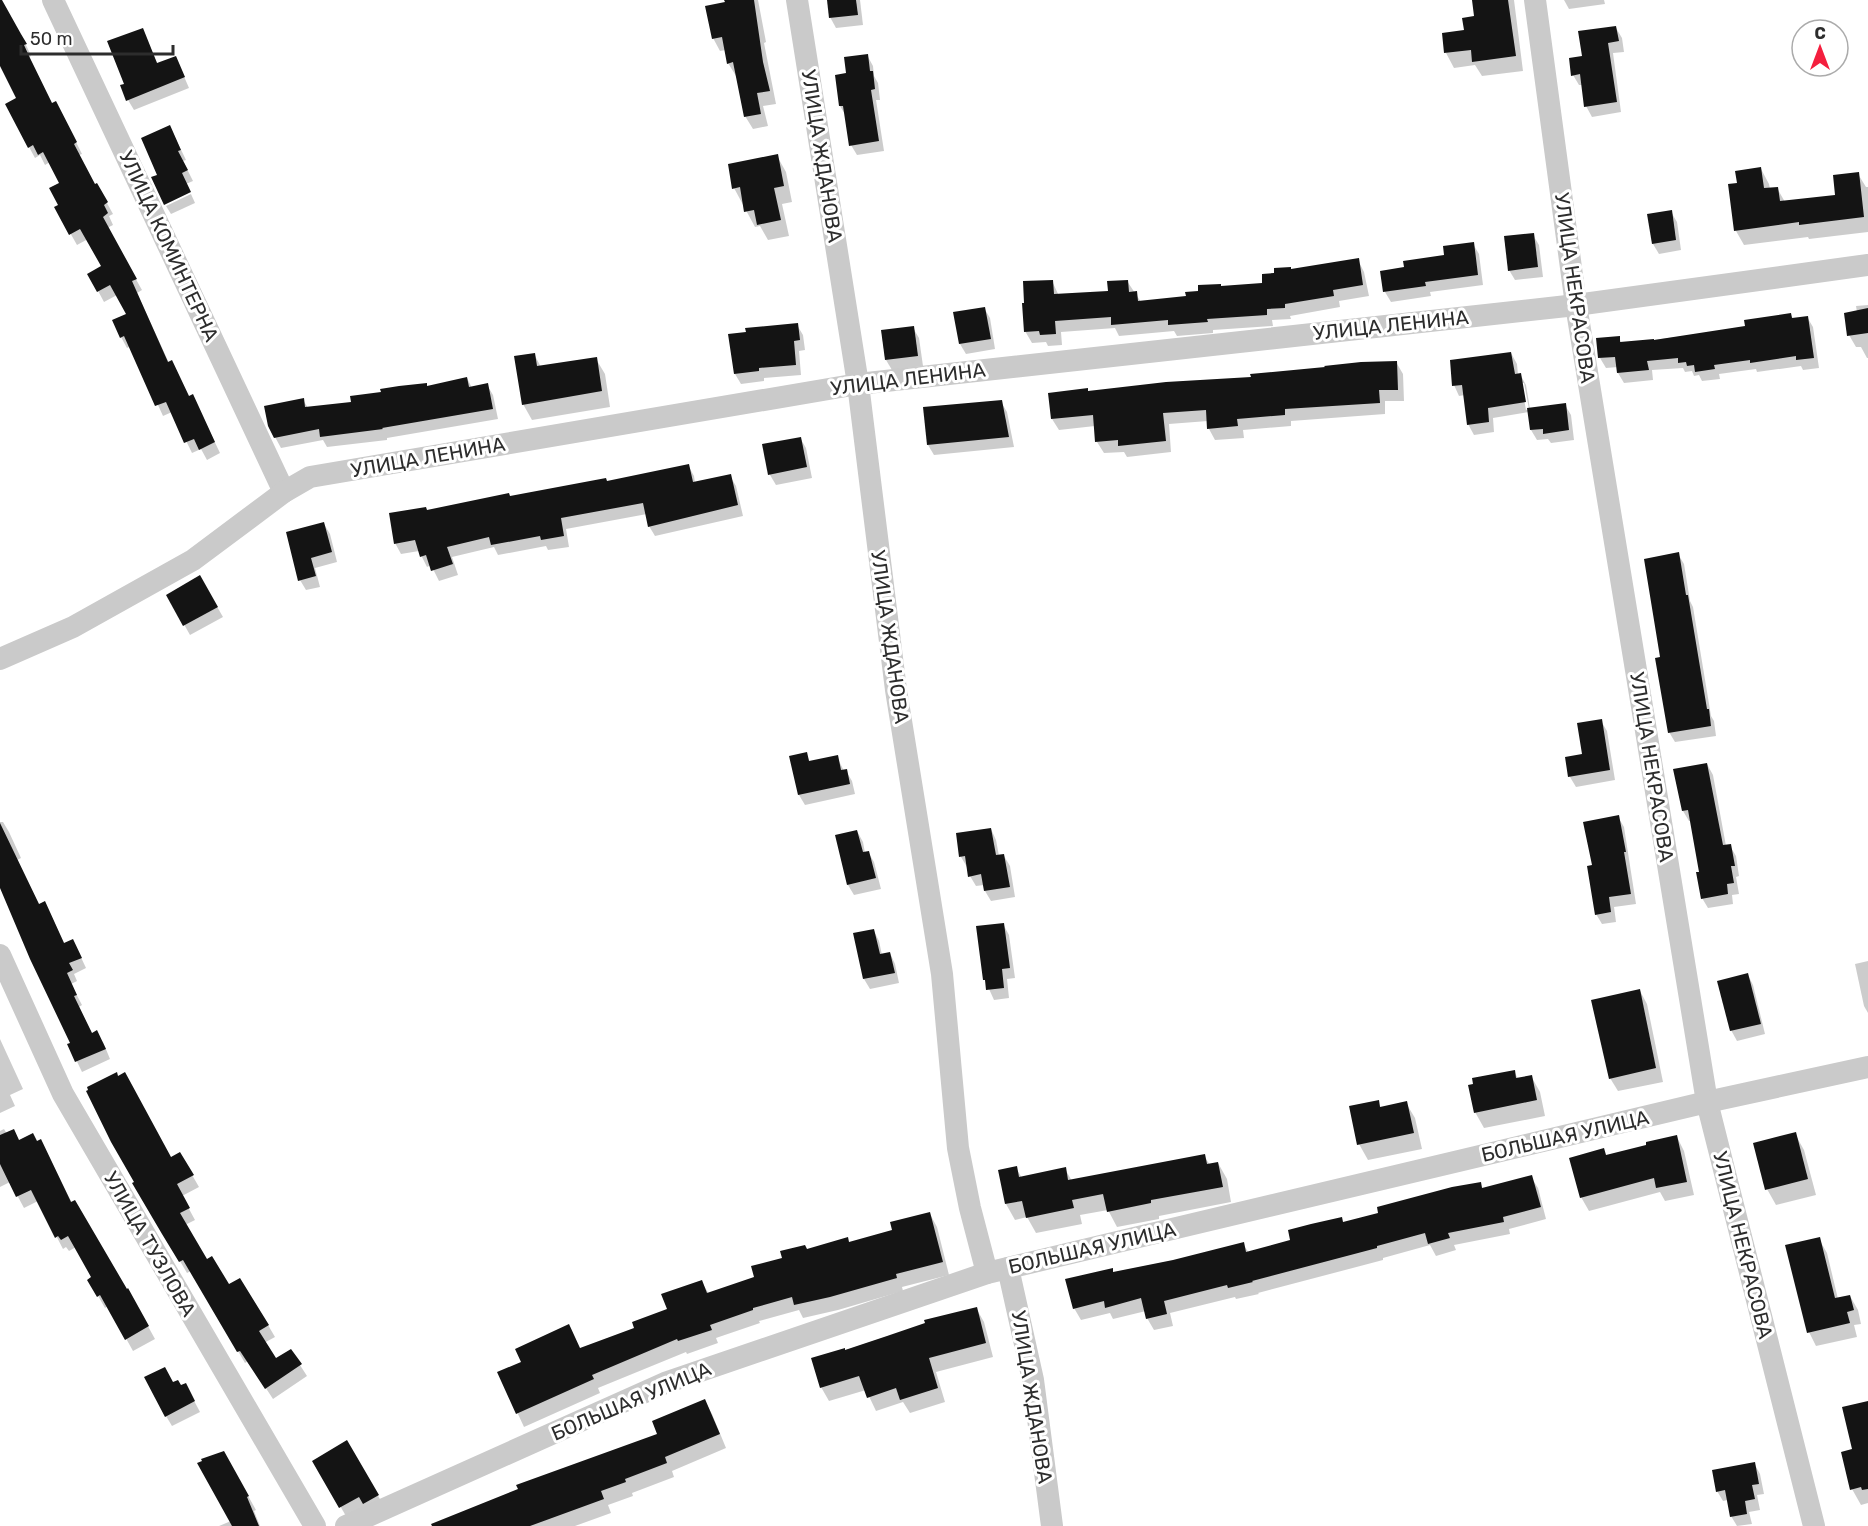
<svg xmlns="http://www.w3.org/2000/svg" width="1868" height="1526" font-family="Rubik,sans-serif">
  <rect width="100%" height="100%" fill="#fff"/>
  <g fill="#0003" fill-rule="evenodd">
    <polygon points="726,0 758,0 766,42 764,43 776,104 763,106 768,126 753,129 745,116 737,75 736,76 728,63 726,50 720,51 713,38 726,3"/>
    <polygon points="828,0 860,0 863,25 836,28 830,17"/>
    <polygon points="1474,0 1514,0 1523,71 1482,76 1475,65 1454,68 1446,53 1476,17"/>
    <polygon points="1564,0 1604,0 1605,4 1569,9"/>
    <polygon points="0,7 8,14 27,47 31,56 29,57 52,105 62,114 82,154 79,155 95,186 97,185 113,214 109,216 113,225 107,228 142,290 137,293 169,363 189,397 198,407 220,453 207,460 201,449 192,453 172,412 163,416 131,346 127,348 121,337 128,315 117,295 104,302 89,274 103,267 88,239 77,245 56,208 60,206 61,184 50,162 45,165 40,155 35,158 29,147 18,99 0,64"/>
    <polygon points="1616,28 1622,38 1624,52 1613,53 1621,112 1592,117 1586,106 1583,85 1579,85 1573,75 1584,57"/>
    <polygon points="142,29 158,65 176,58 189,88 134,110 128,100 126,85"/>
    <polygon points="867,55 873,66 874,76 878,83 880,100 876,100 884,151 857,155 851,145 846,116 840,106 848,75"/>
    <polygon points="170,127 186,160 183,161 193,181 186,184 159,175"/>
    <polygon points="777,156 786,172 792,202 782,204 789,236 768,240 760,226 755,227 734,188"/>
    <polygon points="1761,169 1769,184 1770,189 1777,188 1785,202 1837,196 1858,174 1866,187 1868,187 1868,232 1809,239 1808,237 1744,245 1736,231 1739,184"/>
    <polygon points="191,194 195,203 171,214 166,206"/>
    <polygon points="1671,212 1677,222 1681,250 1659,254 1653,244"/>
    <polygon points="1533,235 1539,245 1543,277 1515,280 1509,270"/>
    <polygon points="1473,244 1479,254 1483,285 1430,292 1431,296 1391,302 1385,292 1382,272 1406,268 1446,256"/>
    <polygon points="1358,260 1364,272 1369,296 1339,301 1340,307 1290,316 1291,319 1272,320 1273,326 1213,330 1213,333 1177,336 1174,331 1119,336 1115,328 1061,332 1062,345 1048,346 1046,342 1032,343 1025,331 1052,281 1059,296 1110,292 1127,281 1141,302 1187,298 1221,288 1264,284 1291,270"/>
    <polygon points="1868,305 1868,358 1867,358 1861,347 1856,347 1849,335 1857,312 1856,306"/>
    <polygon points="984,308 990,318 995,349 966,354 960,344 955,313"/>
    <polygon points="1791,315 1793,319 1807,317 1813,327 1819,368 1803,370 1801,366 1757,372 1756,369 1719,374 1720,379 1702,381 1699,375 1694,376 1692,371 1685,372 1683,368 1652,370 1653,380 1624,383 1618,373 1618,367 1606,368 1600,358 1597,340 1619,338 1622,344 1653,340 1747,328"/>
    <polygon points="797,325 803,335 805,350 799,351 801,375 764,378 764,381 741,384 735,374 730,336"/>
    <polygon points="913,328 919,338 923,366 892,370 886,360"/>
    <path d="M1511 353 1517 364 1518 375 1520 374 1526 385 1530 409 1565 405 1571 415 1574 440 1551 443 1548 439 1537 440 1531 430 1529 412 1493 418 1494 432 1474 435 1468 424 1465 395 1459 396 1454 385ZM1521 383H1524L1529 409 1526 410Z"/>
    <polygon points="534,354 541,367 596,359 605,374 610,407 532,420 523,404"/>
    <polygon points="1396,362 1403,374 1404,401 1385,401 1385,414 1291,421 1291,426 1243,430 1244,438 1215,440 1209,429 1208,421 1169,424 1171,452 1127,457 1124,452 1104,453 1097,442 1095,426 1059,430 1052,419 1088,392 1252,378"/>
    <polygon points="467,378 472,388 487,385 493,395 498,419 387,438 387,440 327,447 323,440 281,448 275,437 303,400 308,408 352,403 383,393 426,384 428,387"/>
    <polygon points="1001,402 1007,412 1014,447 934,455 928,445"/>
    <polygon points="800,438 806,448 812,478 776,485 770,475 764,445"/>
    <polygon points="688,465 694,476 695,483 730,476 736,486 743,516 655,536 649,526 647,514 566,529 569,547 548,550 546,546 498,555 494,547 452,557 458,575 439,581 431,565 427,567 419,551 401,554 395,543 427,511 607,482"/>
    <polygon points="324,524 330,534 337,562 315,568 320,587 306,590 300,580"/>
    <polygon points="1678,554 1684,564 1690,601 1693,607 1711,716 1714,721 1716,736 1675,742 1669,732 1662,658"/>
    <polygon points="200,577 223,617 190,635 168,596"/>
    <polygon points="1601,721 1607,731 1615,780 1576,787 1570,777 1567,758 1584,755"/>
    <polygon points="806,754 810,762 837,757 844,771 846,771 852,781 855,794 805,805 799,795"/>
    <polygon points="1707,764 1713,775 1726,846 1730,846 1736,856 1739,876 1736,877 1739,894 1732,895 1733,904 1708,908 1702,898 1701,873 1691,821 1689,821 1683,811"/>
    <polygon points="1618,817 1624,827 1636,904 1614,907 1616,922 1602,924 1596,914 1593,866"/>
    <polygon points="0,822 3,822 9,832 21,858 17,860 39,905 45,903 65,945 78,951 86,968 74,974 77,981 71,984 82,1005 79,1007 92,1034 103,1042 110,1059 82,1072 69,1045 72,1044 0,884"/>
    <polygon points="991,829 996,840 999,856 1004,856 1010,866 1015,897 991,901 985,891 984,885 976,886 970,876 968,867 967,867 961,857 957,834"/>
    <polygon points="857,831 863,842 865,853 868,852 874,862 881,889 854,895 848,885 837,836"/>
    <polygon points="1003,924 1009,935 1015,978 1007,979 1009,998 994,1000 985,980"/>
    <polygon points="874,931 879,941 882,955 890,953 895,964 899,983 870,989 864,979"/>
    <polygon points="1868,961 1868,1013 1864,1006 1855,964"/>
    <polygon points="1748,975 1753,985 1765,1034 1737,1041 1731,1030"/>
    <polygon points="1640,991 1647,1004 1663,1082 1618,1091 1610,1078"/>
    <polygon points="0,1039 23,1089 10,1095 15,1106 0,1113"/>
    <polygon points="1514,1071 1518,1079 1531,1076 1540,1092 1545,1116 1484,1128 1475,1112"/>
    <polygon points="1378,1102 1381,1108 1406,1103 1415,1118 1422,1149 1368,1160 1359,1144"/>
    <polygon points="4,1129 7,1134 19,1141 37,1143 41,1141 72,1203 126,1291 128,1290 155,1339 133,1351 108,1306 105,1308 89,1280 93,1278 76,1247 69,1251 66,1247 63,1249 38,1201 24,1208 10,1182 0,1187 0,1131"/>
    <polygon points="1795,1134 1804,1150 1816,1195 1776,1205 1767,1189"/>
    <polygon points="1677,1137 1684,1151 1694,1195 1665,1201 1660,1192 1589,1211 1581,1197 1607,1157"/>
    <polygon points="180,1154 199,1187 182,1196 195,1220 185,1225 206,1261 268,1325 275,1337 264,1343 276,1360 291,1351 307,1376 273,1399 248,1361 245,1363 191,1271 187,1273 141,1195 171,1159"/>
    <polygon points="1204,1156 1210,1165 1218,1163 1227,1179 1231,1202 1159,1216 1159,1219 1117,1227 1108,1210 1080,1215 1082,1224 1036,1233 1027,1217 1015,1220 1006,1204 999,1171 1016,1168 1022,1178 1065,1169 1072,1181"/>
    <polygon points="1531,1177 1538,1188 1546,1219 1509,1229 1510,1234 1454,1245 1456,1250 1436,1256 1430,1245 1383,1258 1383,1260 1258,1293 1259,1294 1236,1299 1235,1297 1170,1313 1173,1326 1154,1330 1147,1318 1146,1311 1113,1319 1110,1313 1081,1320 1074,1308 1112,1270 1114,1273 1173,1262 1243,1244 1249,1253 1480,1183 1483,1189"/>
    <polygon points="930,1214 937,1227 949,1275 902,1287 903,1291 838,1310 803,1318 799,1310 759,1321 760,1323 716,1338 718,1343 687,1354 686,1352 598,1388 600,1393 524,1427 499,1373 581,1350 636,1328 669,1310 701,1281 709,1294 756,1277 807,1251 847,1239 850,1244 894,1231"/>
    <polygon points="1819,1239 1827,1253 1838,1299 1850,1296 1858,1310 1861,1324 1854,1325 1857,1337 1816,1346 1809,1332"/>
    <polygon points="976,1308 984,1322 993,1357 936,1372 945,1402 910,1413 903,1402 876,1411 866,1390 829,1401 821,1387 845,1351"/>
    <polygon points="173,1384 191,1395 200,1412 172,1426 166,1416"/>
    <polygon points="705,1401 712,1414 726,1448 672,1471 674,1477 632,1493 633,1496 608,1505 611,1513 575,1526 434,1526 659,1435"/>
    <polygon points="1868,1402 1868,1503 1861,1505 1852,1489 1854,1450"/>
    <polygon points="346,1442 387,1511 350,1523 314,1461"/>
    <polygon points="224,1453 256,1510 254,1511 260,1526 219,1526 231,1521"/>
    <polygon points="1754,1463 1760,1474 1764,1494 1757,1495 1760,1510 1749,1512 1752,1524 1737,1526 1731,1516 1728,1500 1723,1501 1717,1491"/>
  </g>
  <g fill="#141414">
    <polygon points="0,0 2,0 21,34 27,44 24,45 30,58 52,103 56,101 77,142 74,144 95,184 97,183 108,202 104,205 108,213 103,217 137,279 132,281 168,362 172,360 189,396 193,394 215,442 199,450 194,439 184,443 166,402 155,406 124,336 120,338 112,320 126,314 110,285 97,292 87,274 101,266 80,229 69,235 54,207 58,205 49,188 59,183 43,152 38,155 33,145 28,148 5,104 16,98 0,66"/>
    <polygon points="724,0 754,0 763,62 770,91 757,93 761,114 744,117 733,62 727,64 722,37 712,39 705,6 725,2"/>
    <polygon points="827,0 856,0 858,15 829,18"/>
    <polygon points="1472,0 1508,0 1516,56 1472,62 1471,50 1444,53 1442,33 1464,30 1462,18 1474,16"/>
    <polygon points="1616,26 1619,41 1608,43 1617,102 1584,107 1580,74 1571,76 1569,58 1582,56 1578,31"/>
    <polygon points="143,28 157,63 176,56 185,77 126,101 120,85 124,84 107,41"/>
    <polygon points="868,54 870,71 873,71 875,89 871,90 879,141 849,146 843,106 839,106 835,75 846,73 844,57"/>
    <polygon points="170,125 181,150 178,151 188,170 182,173 191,192 164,205 151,177 157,175 141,138"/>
    <polygon points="778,154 784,186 774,188 781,220 757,225 754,210 744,212 740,187 732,189 728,164"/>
    <polygon points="1761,167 1764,188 1778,187 1780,201 1835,195 1833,175 1859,172 1864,217 1799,225 1799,222 1734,231 1728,184 1737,183 1735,171"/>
    <polygon points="1672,210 1676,240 1652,244 1647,214"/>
    <polygon points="1534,233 1538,267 1508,271 1504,236"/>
    <polygon points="1474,242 1478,275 1425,282 1426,286 1383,292 1380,271 1404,267 1403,261 1444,255 1443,246"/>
    <polygon points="1359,258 1363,285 1333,290 1334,296 1285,304 1285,308 1267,309 1267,315 1207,319 1208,322 1168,325 1168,320 1111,325 1111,317 1055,321 1056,334 1040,335 1039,331 1024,332 1022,303 1024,303 1023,281 1053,280 1054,294 1108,291 1107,281 1128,280 1129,292 1137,291 1138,301 1186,296 1185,292 1198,291 1198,285 1221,284 1221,286 1262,283 1262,274 1274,273 1274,268 1291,267 1291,269"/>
    <polygon points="985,307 991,339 959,344 953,312"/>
    <polygon points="1868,308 1868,333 1847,336 1844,313"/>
    <polygon points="1791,313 1792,318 1808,316 1814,358 1796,360 1796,356 1750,363 1750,360 1714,365 1715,369 1695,372 1694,365 1687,366 1686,362 1678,363 1678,358 1647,361 1649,370 1617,373 1615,357 1598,358 1596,338 1620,336 1620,342 1654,339 1654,340 1745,326 1744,320"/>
    <polygon points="798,323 800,340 794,341 796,365 759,368 759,371 734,374 728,334 746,332 745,328"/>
    <polygon points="914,326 918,356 885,360 881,330"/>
    <polygon points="1511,352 1515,374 1521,373 1526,402 1488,408 1489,422 1467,425 1462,385 1452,386 1450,360"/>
    <polygon points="535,353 537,366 597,357 602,391 522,405 514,356"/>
    <polygon points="1397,361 1398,390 1379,390 1380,403 1285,409 1285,415 1237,419 1238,426 1207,429 1206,410 1163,413 1166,441 1118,446 1118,440 1095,442 1093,415 1051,419 1048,393 1088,388 1088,391 1166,382 1251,377 1250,374 1325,367 1324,366 1361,362"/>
    <polygon points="467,377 469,387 488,383 493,409 382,428 383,429 320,437 319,429 274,438 268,426 264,406 304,398 305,407 351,402 350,396 381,392 380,389 399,386 427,383 427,386"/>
    <polygon points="1002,400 1009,437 927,445 923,407"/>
    <polygon points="1566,403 1569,430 1543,434 1543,429 1530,430 1527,408"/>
    <polygon points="801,437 807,467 768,475 762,444"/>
    <polygon points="689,464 693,482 731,474 738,505 648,527 643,503 561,518 564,536 541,540 540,536 491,545 489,537 447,547 453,564 431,571 426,555 420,557 415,540 394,544 389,513 426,507 427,510 509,493 510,496 606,478 607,481"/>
    <polygon points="324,522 332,552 311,558 316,576 298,581 286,532"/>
    <polygon points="1679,552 1686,595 1688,595 1707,709 1709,709 1711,726 1668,733 1655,658 1660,657 1644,559"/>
    <polygon points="200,575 218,607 183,626 166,595"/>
    <polygon points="1602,719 1610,770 1568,777 1565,757 1582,754 1577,723"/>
    <polygon points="807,752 809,761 838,755 841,770 847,769 850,784 798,795 789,756"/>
    <polygon points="1707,763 1723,845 1731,844 1735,866 1731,866 1734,883 1727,884 1728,894 1701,899 1696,872 1699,872 1688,810 1682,811 1673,769"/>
    <polygon points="1619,815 1626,852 1624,852 1631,894 1609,897 1611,912 1595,915 1587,866 1592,865 1583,822"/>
    <polygon points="0,823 39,904 45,901 64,943 73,939 82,958 69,963 73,970 67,973 77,995 74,996 92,1033 97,1030 106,1049 75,1062 67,1044 70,1043 30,959 0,888"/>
    <polygon points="991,828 996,855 1004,854 1010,887 984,891 981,874 968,877 965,856 959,857 956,833"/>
    <polygon points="857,830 863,852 869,851 876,878 847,885 835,835"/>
    <polygon points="1004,923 1010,968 1002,969 1004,988 986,990 985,980 983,980 976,926"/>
    <polygon points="874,929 880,954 890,952 895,973 863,979 853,933"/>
    <polygon points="1748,973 1761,1024 1730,1031 1717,981"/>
    <polygon points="1640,989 1656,1068 1609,1079 1591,1000"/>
    <polygon points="1515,1070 1516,1078 1532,1075 1537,1100 1474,1113 1468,1085 1473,1084 1472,1078"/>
    <polygon points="117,1072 118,1076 125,1072 171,1157 180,1152 194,1175 177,1184 190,1208 180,1213 207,1259 212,1256 229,1284 240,1278 269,1325 259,1331 276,1358 291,1349 302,1364 265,1389 240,1351 237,1352 183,1260 179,1262 162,1234 132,1183 134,1182 111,1142 86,1091 88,1090 87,1087"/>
    <polygon points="1379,1100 1380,1107 1407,1101 1414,1133 1357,1145 1349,1106"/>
    <polygon points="14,1129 19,1140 33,1133 37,1141 41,1139 71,1202 75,1200 127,1289 128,1288 149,1326 125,1340 100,1295 97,1297 87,1280 91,1277 68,1236 61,1240 58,1236 55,1238 31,1190 16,1197 0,1164 0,1135"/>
    <polygon points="1796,1132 1808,1179 1765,1190 1753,1143"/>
    <polygon points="1677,1135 1687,1182 1656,1188 1654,1178 1580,1198 1569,1158 1604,1148 1606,1155 1646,1145 1646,1142"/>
    <polygon points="1205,1154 1207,1164 1218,1162 1223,1187 1151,1200 1151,1203 1107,1212 1103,1194 1072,1200 1074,1208 1026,1218 1022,1201 1005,1204 998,1170 1017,1166 1019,1177 1066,1167 1068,1180"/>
    <polygon points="1532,1175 1541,1207 1503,1217 1504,1222 1448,1233 1450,1238 1428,1244 1425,1233 1377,1246 1377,1248 1252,1281 1253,1282 1228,1288 1227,1285 1164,1301 1167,1314 1146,1319 1141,1298 1105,1308 1104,1301 1073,1309 1065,1279 1113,1268 1113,1272 1173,1260 1244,1242 1246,1252 1290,1240 1288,1230 1311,1224 1342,1217 1343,1222 1378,1213 1377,1207 1452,1187 1481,1182 1482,1188"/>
    <polygon points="930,1212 943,1262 896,1274 897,1278 830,1297 794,1305 792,1297 753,1308 753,1310 710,1325 712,1330 678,1341 677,1339 592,1375 594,1379 516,1414 497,1372 521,1362 515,1349 569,1324 580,1348 634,1328 632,1322 667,1309 661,1294 702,1280 707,1293 754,1277 751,1266 782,1258 780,1251 805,1245 807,1249 848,1237 849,1242 892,1230 890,1222"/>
    <polygon points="1820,1237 1835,1298 1850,1295 1854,1310 1847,1312 1850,1323 1807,1333 1785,1245"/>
    <polygon points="977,1307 986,1343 929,1358 938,1388 900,1400 896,1388 867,1398 859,1376 820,1388 811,1358 845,1348 845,1350 887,1336 925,1323 924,1320"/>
    <polygon points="165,1367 173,1382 178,1380 181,1385 186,1383 195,1401 165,1417 144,1377"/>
    <polygon points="705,1399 720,1434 665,1457 667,1463 625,1479 626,1482 601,1491 604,1499 530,1526 432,1526 431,1524 518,1489 516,1485 657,1434 652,1421"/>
    <polygon points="1868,1401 1868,1489 1862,1490 1861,1487 1850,1490 1841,1452 1852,1449 1842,1407"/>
    <polygon points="347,1440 379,1495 363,1504 359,1497 339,1508 312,1461"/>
    <polygon points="224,1451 249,1496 247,1497 259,1526 232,1526 197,1463 202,1461 201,1459"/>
    <polygon points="1755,1462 1759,1484 1752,1485 1755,1499 1745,1501 1747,1514 1730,1517 1725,1490 1716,1492 1712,1470"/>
  </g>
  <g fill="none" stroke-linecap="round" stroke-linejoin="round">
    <g stroke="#cacaca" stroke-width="22">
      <polyline points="53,0 284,492"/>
      <polyline points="797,0 858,384 896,690 942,974 958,1148 970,1208 987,1273"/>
      <polyline points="1535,0 1576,305 1707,1102 1814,1526"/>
      <polyline points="0,659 73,627 193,560 284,492 310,477 858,384 1576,305 1868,265"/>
      <polyline points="0,955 63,1094 315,1526"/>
      <polyline points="1008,1268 1033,1380 1052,1526"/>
      <polyline points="346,1526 665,1383 987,1273 1707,1102 1868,1067"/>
    </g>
  </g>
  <g text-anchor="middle" stroke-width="6" stroke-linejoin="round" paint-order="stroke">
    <g font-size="20" fill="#2d2d2d" stroke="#fff">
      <text transform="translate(822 156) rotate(81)" y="7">УЛИЦА ЖДАНОВА</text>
      <text transform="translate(169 246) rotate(65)" y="7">УЛИЦА КОМИНТЕРНА</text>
      <text transform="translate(1575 288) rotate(82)" y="7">УЛИЦА НЕКРАСОВА</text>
      <text transform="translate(1391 325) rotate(-6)" y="7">УЛИЦА ЛЕНИНА</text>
      <text transform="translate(908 379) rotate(-7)" y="7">УЛИЦА ЛЕНИНА</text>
      <text transform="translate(428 457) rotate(-10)" y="7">УЛИЦА ЛЕНИНА</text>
      <text transform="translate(890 637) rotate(82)" y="7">УЛИЦА ЖДАНОВА</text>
      <text transform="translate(1652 767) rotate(81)" y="7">УЛИЦА НЕКРАСОВА</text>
      <text transform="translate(1565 1136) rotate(-13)" y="7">БОЛЬШАЯ УЛИЦА</text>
      <text transform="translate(150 1244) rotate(60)" y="7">УЛИЦА ТУЗЛОВА</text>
      <text transform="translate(1743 1245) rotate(76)" y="7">УЛИЦА НЕКРАСОВА</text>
      <text transform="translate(1092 1248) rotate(-13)" y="7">БОЛЬШАЯ УЛИЦА</text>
      <text transform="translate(1032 1397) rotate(81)" y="7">УЛИЦА ЖДАНОВА</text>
      <text transform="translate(631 1401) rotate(-23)" y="7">БОЛЬШАЯ УЛИЦА</text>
    </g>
  </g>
  <g transform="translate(1820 48)"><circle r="28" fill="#ffffff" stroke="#ababab" stroke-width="1.5"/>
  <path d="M0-4.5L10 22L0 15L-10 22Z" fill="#f41f3e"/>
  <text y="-9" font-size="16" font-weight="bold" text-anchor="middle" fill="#2d2d2d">С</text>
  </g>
  <path d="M21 45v9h152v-9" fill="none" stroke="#2d2d2d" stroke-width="3"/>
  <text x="30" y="45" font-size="18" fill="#2d2d2d" stroke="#ffffff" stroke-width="4.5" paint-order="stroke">50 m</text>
</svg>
